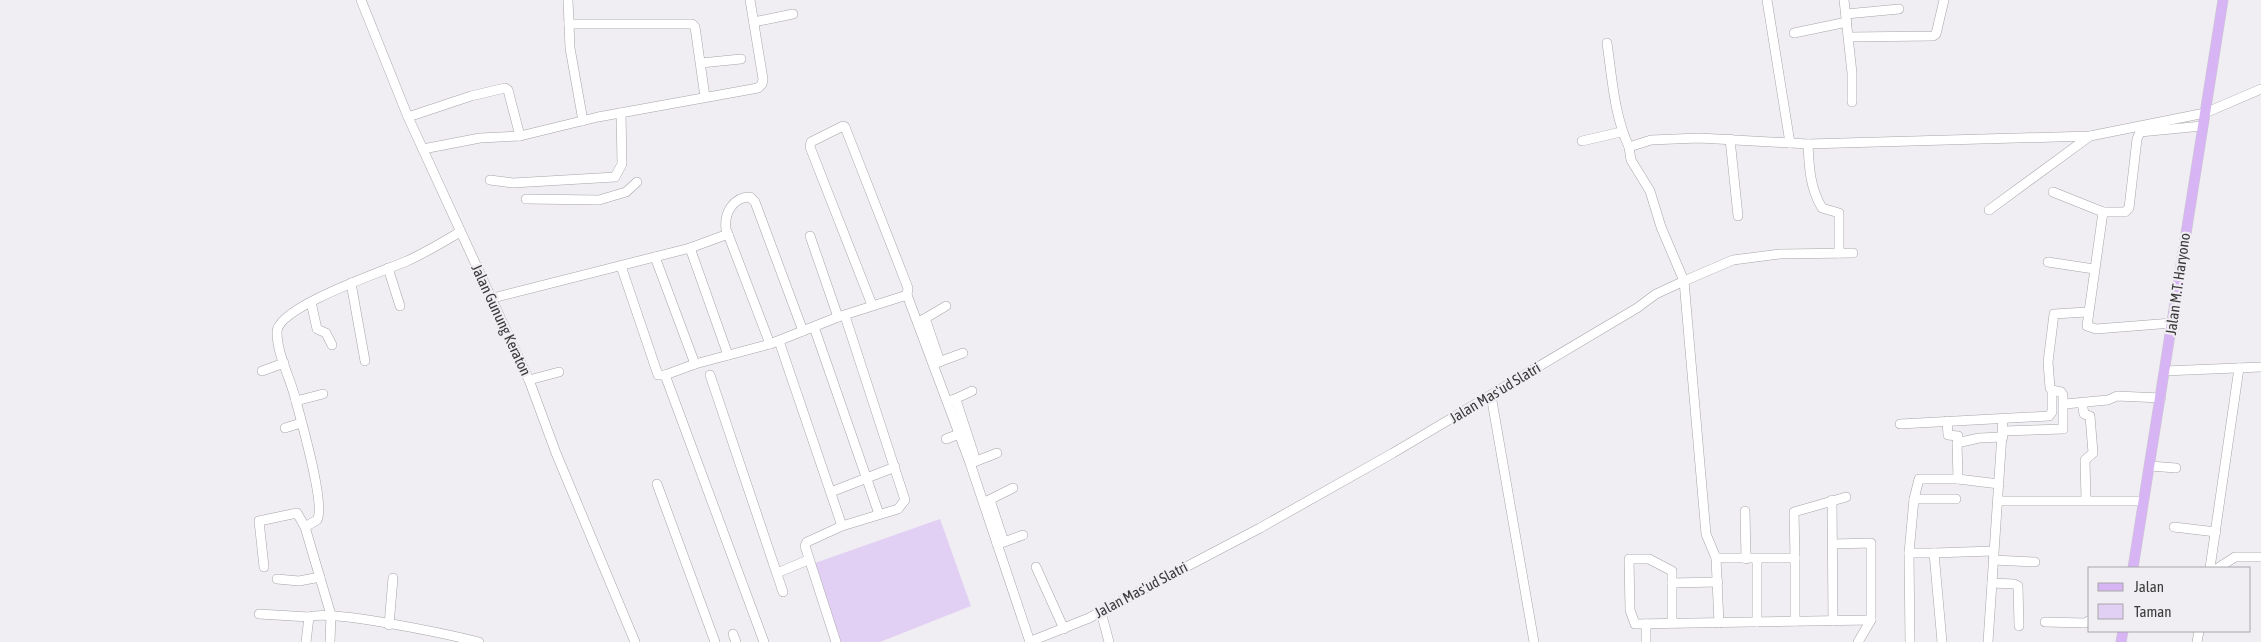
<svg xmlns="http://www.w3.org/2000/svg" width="2261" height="642" font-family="'Asap Condensed',sans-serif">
  <rect width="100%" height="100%" fill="#f0eef2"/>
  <polygon fill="#e2d0f4" points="940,519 971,606 880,642 841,642 815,563"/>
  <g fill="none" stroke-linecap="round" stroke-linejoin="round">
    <defs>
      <g id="minor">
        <polyline points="361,0 408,117 529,380 556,453 635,642"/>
        <polyline points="568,0 570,48 583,121"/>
        <polyline points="1767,0 1790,143"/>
        <polyline points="1844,0 1852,73 1852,102"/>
        <polyline points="1846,14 1899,9"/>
        <polyline points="754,22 793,14"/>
        <polyline points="569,24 692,24 695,27 705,97"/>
        <polyline points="1794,33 1847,22"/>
        <polyline points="1849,37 1933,36 1936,34 1944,0"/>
        <path d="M1607 43C1612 77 1614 115 1629 147"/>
        <polyline points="701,63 741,59"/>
        <polyline points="408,117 471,96 505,88 508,90 520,136"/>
        <polyline points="1730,139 1738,216"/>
        <polyline points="1582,141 1621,132"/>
        <path d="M1808 144C1809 167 1810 188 1822 208L1839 213V253"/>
        <polyline points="423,149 480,138 520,136 598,117 758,88 762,84 763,79 750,0"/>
        <polyline points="490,180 513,183 615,177 622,164 621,113"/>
        <polyline points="2053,192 2103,212 2087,326 2096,329 2172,323"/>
        <polyline points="526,199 599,200 626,192 637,182"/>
        <polyline points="1989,210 2090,136"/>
        <polyline points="2103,212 2125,212 2129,208 2137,139 2140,132 2202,126"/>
        <polyline points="810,236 838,317"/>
        <polyline points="690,248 728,355"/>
        <polyline points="655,257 695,364"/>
        <polyline points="2048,262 2094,269"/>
        <polyline points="621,266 658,375 665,375"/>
        <polyline points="388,268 400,306"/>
        <polyline points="351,283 365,361"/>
        <polyline points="907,295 970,463 1030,642"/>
        <polyline points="493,298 690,248 728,234"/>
        <polyline points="311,302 317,329 326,333 332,345"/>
        <polyline points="924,319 946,306"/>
        <polyline points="918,322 924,319 926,321 940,362"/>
        <polyline points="814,327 879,514"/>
        <polyline points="779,341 842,526"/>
        <path d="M770 344 726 229C724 213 733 197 750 197L755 202 803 331"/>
        <polyline points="936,363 963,353"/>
        <polyline points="262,371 284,363"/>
        <polyline points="2164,371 2261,367"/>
        <polyline points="710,375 783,592"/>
        <polyline points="529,380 559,372"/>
        <polyline points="1491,395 1534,642"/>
        <polyline points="955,399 972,391"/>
        <polyline points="296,401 323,394"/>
        <polyline points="947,401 955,399 957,403 974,455 974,462 971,463"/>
        <polyline points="2082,402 2084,414 2090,416 2093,453 2085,460 2086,500"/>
        <polyline points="2065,404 2108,400 2117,396 2161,398"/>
        <polyline points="1947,421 1948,435 1958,436 1958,442"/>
        <polyline points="1900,424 2049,416 2052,412 2052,390 2050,388 2048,362 2054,314 2087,312"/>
        <polyline points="285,428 301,423"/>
        <polyline points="2003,431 2063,429 2063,395 2061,392 2052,390"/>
        <polyline points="946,439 959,434"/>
        <polyline points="974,462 997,453"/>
        <polyline points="2150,466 2176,468"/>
        <polyline points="1958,479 1957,443 1979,438 2003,437"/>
        <polyline points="657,484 715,642"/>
        <polyline points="831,492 895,467"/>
        <polyline points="1914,499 1956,499"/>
        <polyline points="990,500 1004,542 997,544"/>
        <polyline points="1832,500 1833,621"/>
        <polyline points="1998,501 2144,501"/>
        <polyline points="985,502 1013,488"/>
        <polyline points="1745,511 1746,559"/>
        <polyline points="2174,527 2216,532"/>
        <polyline points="1004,542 1023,535"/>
        <polyline points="1833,544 1871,543 1871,620 1858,642"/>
        <polyline points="1909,553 1934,553 1942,642"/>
        <polyline points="1934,553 1993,551"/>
        <polyline points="1716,558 1795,558 1794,512 1846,497"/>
        <polyline points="1993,560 2035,562"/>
        <polyline points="264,567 259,521 297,513 305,527"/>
        <polyline points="1036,567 1064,629"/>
        <polyline points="2210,568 2239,368"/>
        <polyline points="2218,568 2235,557 2261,557"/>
        <polyline points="777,573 808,560"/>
        <polyline points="277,579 299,581 320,577"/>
        <polyline points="1672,583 1718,582"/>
        <polyline points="1992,583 2014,584 2018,586 2019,626"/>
        <polyline points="1101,612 1109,642"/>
        <polyline points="259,614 309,617"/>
        <polyline points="1795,621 1795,558"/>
        <polyline points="1757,622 1757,559"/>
        <polyline points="2045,622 2085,623 2090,620"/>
        <polyline points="1719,623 1716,558 1706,534 1684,281 1733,260 1780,254 1853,253"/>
        <polyline points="1646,624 1646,642"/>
        <polyline points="1672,624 1672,571 1649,559 1629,559 1630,610 1635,624 1871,620"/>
        <polyline points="389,625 393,578"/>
        <polyline points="733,634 736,642"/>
        <path d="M306 642 309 617C331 609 451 635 479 642"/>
        <path d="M330 642 331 615 305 527 317 520C326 507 301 420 296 401 291 379 277 355 277 332 277 307 384 271 407 261 425 253 443 242 460 232"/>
        <polyline points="764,642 665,375 695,364 770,344 838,317 907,295 908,288 845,127 843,126 811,142 810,147 872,305"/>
        <polyline points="836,642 805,546 807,542 842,526 898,509 905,500 845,316"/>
        <polyline points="1029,642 1089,618 1260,528 1393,453 1637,308 1656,294 1684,281 1661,227 1650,191 1631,160 1629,147 1651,140 1699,138 1808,144 2090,136 2205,113 2261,89"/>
        <polyline points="1910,642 1909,553 1914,499 1919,479 1958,479 1999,484"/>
        <polyline points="1988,642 2003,419"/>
        <polyline points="2197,642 2199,631"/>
      </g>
      <g id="major">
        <polyline points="2133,568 2223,0"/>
        <polyline points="2121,642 2123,631"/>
      </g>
    </defs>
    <use href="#minor" stroke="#a6a4a8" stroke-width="10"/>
    <use href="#major" stroke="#ccc" stroke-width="11"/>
    <use href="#minor" stroke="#fff" stroke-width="9"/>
    <use href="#major" stroke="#d7b5f4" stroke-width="10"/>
  </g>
  <g text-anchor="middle" stroke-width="4.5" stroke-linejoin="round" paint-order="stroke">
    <g font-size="15" fill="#3b3b3c" stroke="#f0eef2">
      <text transform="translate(2178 284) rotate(-82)" y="5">Jalan M.T. Haryono</text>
      <text transform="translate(501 320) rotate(65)" y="5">Jalan Gunung Keraton</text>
      <text transform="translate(1495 393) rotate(-31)" y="5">Jalan Mas'ud Slatri</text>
      <text transform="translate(1141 590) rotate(-28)" y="5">Jalan Mas'ud Slatri</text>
    </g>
  </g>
  <rect x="2088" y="567" width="162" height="65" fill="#f0eef2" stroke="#a8a6a9"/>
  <rect x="2098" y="583" width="25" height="8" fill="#d7b5f4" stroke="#a8a6a9"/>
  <text x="2134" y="592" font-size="15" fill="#3b3b3c">Jalan</text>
  <rect x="2098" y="604" width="25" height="15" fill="#e2d0f4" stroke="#a8a6a9"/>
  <text x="2134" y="617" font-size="15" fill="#3b3b3c">Taman</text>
</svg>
